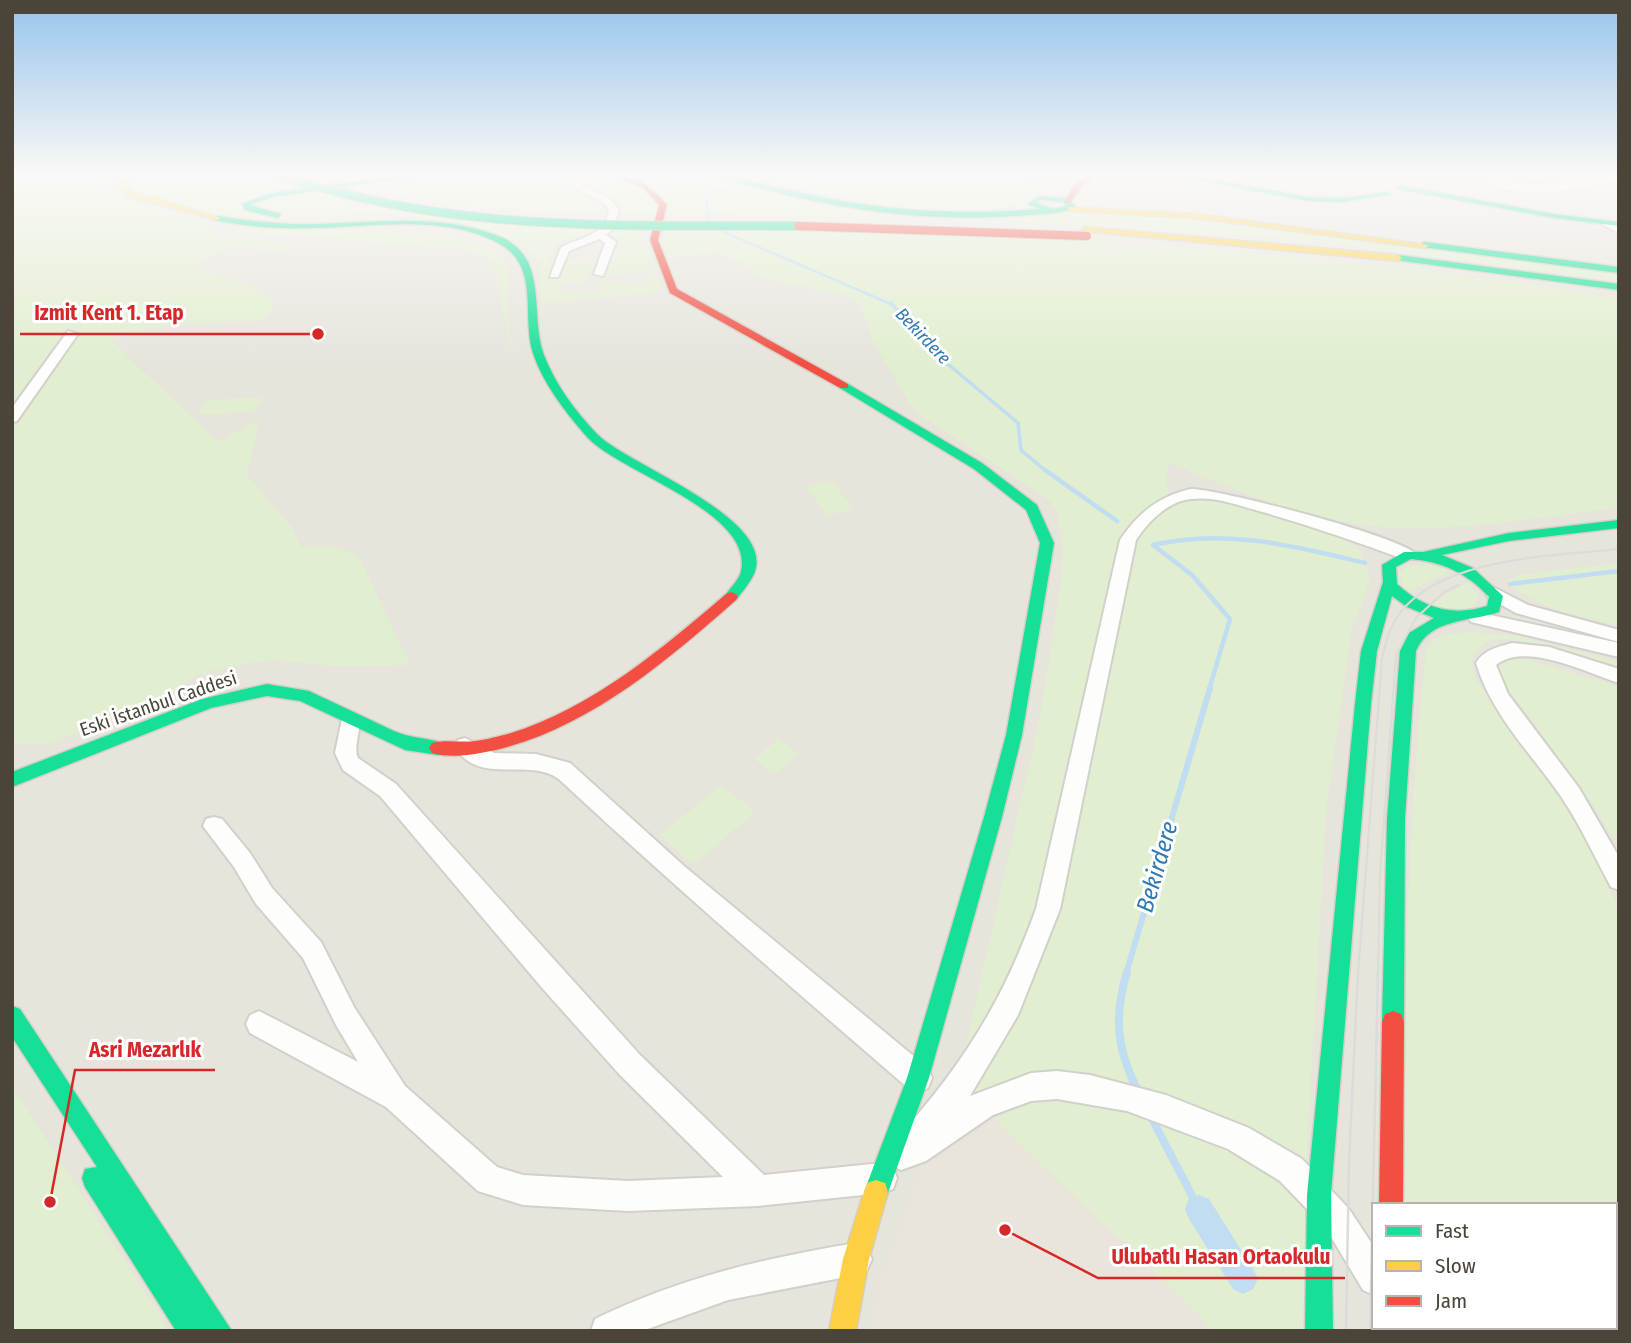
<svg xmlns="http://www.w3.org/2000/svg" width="1631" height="1343" font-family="'Fira Sans Condensed',sans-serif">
  <rect width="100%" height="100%" fill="#f4f2ee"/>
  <path fill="#e7e4dc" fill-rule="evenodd" d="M12 176H1619V1331H12ZM1374 1205H1615V1327H1374Z"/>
  <polygon fill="#eae5da" points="994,1119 1201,1317 1209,1331 871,1331 878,1290 922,1170"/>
  <g fill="#e1eecf">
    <path d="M12 176H110L103 189 110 197 206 225 214 236 302 243 281 253 232 246 202 260 199 264 203 272C229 279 258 283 274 306L266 320 168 325 109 339 217 441 259 420 247 475 291 527 301 547H340L359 557 410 665 341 667 274 660 242 664 193 676 170 697 48 744H12V424L77 333 69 331 12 414Z"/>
    <path d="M133 176H259L293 187 256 196 241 205C262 213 282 219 304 221 325 222 375 212 390 222 312 222 197 227 128 186Z"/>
    <path d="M323 176H582L564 183 600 201 609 211 608 215C512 211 416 202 323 176Z"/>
    <path d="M625 176H716L811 205 895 217 672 215C668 189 649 181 625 176Z"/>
    <polygon points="734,176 968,176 1047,184 1042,194 1025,201 1025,205 1018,210 926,214 841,204"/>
    <path d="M598 178C622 180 656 185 658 215H621L614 201 578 184Z"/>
    <polygon points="309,191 359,204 269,211 255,207 251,202"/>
    <path d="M371 206 597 230C586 242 571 244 555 244L547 262 555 263 549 278 562 277 567 260 595 263 584 282H563L558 291C572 292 584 297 598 289L599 282 640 285 650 280V273L645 271 605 274 615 248 611 231 643 232 641 240 647 245 661 290 652 294 541 303 539 259 521 243 506 236 398 213 301 214Z"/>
    <polygon points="1080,212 1132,213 1619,273 1619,281 1329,243 1000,220"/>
    <path d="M241 229C294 234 481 219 508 265V318L514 361 492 259 461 249 231 231Z"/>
    <path d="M665 232C790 234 915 231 1040 238 1234 248 1427 268 1619 298V508C1545 516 1469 531 1396 528 1326 526 1234 492 1171 463L1165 473 1170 501 1191 494 1250 503 1343 539 1360 550 1370 580 1351 633 1326 812 1306 1167 1231 1119 1178 1099 1107 1081 979 1104 955 1094 1041 712 1062 573 1063 546 1057 512 1051 502 1033 489 915 412 873 341 858 301 844 295 766 279 718 252 669 258 663 242Z"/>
    <polygon points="263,397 255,411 197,415 207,400"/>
    <polygon points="832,480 853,509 827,516 806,486"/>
    <path d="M1619 563V625C1578 615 1536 611 1506 580L1519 575Z"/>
    <polygon points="1428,564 1452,572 1430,580 1408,594 1403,590 1399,572 1411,565"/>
    <polygon points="1469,582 1478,596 1476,604 1469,610 1429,608 1448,592"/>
    <path d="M1477 632 1522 637 1619 662V670C1593 662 1513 631 1489 641 1480 645 1475 653 1471 661L1475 678 1575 817 1619 909V1331H1410L1407 1327H1615V1205H1400C1406 1021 1405 835 1426 652 1432 631 1459 634 1477 632Z"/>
    <polygon points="1514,658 1534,661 1619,687 1619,847 1595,807 1498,674 1498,665 1505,659"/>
    <polygon points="778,739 799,754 774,774 754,759"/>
    <polygon points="722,785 755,812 693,865 659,835"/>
    <polygon points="12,1087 162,1318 167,1331 12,1331"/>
    <polygon points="1043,1098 1105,1100 1217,1135 1309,1194 1307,1331 1209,1331 1201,1317 994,1119"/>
  </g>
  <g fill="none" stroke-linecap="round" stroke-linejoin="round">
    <g stroke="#c0ddf1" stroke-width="2.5">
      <polyline points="759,182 786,177"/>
      <polyline points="772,186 883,208"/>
      <polyline points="1082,198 1091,184 1116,176"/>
      <polyline points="924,211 949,212"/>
      <polyline points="990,211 1014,208"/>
      <polyline points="708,222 706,194 747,185"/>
      <polyline points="724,232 893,305"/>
    </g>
    <polyline stroke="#c0ddf1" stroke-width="3.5" points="891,303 936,354 1018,423 1021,450 1047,472"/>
    <g stroke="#c0ddf1" stroke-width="4.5">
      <polyline points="1045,470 1117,521"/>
      <path d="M1153 545C1225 528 1295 546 1365 563"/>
      <polyline points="1153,545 1192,575 1230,619 1209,690"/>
      <polyline points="1510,584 1619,571"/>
    </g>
    <polyline stroke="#c0ddf1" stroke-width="6" points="1126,974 1210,688"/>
    <g stroke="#c0ddf1" stroke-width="8">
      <path d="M1127 972C1113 1019 1117 1050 1139 1093"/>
      <polyline points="1151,1117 1199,1209"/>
    </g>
    <polygon fill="#c0ddf1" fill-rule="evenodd" points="1199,1195 1209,1199 1253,1269 1258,1279 1253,1289 1243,1294 1233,1289 1189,1219 1185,1209 1189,1199"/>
    <defs>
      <g id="street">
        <polygon points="336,176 352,176 308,188 303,185"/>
        <path d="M585 176H598L578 183 610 199 619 210 614 227 606 235 616 242 603 276 594 274 605 243 599 239 569 251 558 277H550L561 247C582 237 605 236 609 210L604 203 566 183Z"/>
        <path d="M1482 176 1531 185 1608 176H1619V179C1580 188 1515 206 1482 176Z"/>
        <polygon points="1606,220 1619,226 1619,233 1603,225"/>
        <polygon points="68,331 78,334 17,421 12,422 12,408"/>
        <path d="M1191 489C1220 489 1403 537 1417 555L1415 559H1403C1356 541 1308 525 1259 511 1238 505 1214 496 1191 499 1168 501 1148 522 1136 540L1060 909 1018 1015 970 1096 1031 1073 1057 1071 1090 1075 1166 1095 1249 1128 1302 1159 1349 1209 1374 1247V1295L1363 1290 1327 1230 1280 1181 1228 1149 1127 1111 1057 1099 1031 1101 993 1115 926 1161 901 1170 891 1165 886 1155 891 1145C960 1069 1001 1006 1036 909L1120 540C1138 513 1159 496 1191 489Z"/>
        <polygon points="1495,588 1528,605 1619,630 1619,642 1516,613 1489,598 1486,594 1489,590"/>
        <polygon points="1477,612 1619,643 1619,657 1471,622 1468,618 1471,614"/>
        <path d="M1512 643 1549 647 1619 669V683C1587 673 1525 641 1496 665L1508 694 1579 788 1619 857V890L1611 887C1595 858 1581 826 1562 798 1532 754 1492 716 1476 663 1485 649 1498 647 1512 643Z"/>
        <path d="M350 711 357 714C364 728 352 744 358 758L396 784 640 1055 764 1175 882 1163 893 1167 897 1178 893 1189 882 1193 758 1206 628 1211 523 1205 478 1191 386 1107 250 1033 246 1024 250 1015 259 1011 358 1062 336 1025 303 958 256 904 234 867 203 826 206 819 214 817 222 819 250 853 272 888 321 942 354 1007 405 1086 497 1167 523 1175 628 1181 723 1177 620 1075 543 989 380 796 343 770 335 753 343 714Z"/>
        <path d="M465 738 494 753 536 754 570 763 684 866 928 1068 932 1078 928 1088 918 1092 908 1088C791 987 674 886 561 781 533 755 477 788 455 746L458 740Z"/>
        <path d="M856 1243 867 1248 872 1259 867 1270 856 1275 728 1300 642 1331H591L595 1319C679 1278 765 1258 856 1243Z"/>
      </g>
      <g id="fast">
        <polygon points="399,176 419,176 273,197 250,205 281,214 278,218 245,210 242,204 272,193"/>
        <path d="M722 176H734C840 206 929 218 1039 209L1028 204 1039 196 1068 198 1076 207C1063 214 1044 214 1029 215 944 222 862 214 779 193 761 188 738 185 722 176ZM1041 200 1063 202 1066 206 1052 209 1037 203Z"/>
        <polygon points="1176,176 1192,176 1308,197 1343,198 1387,192 1391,194 1343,202 1308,201"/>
        <polygon points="1399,185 1554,214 1619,222 1619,226 1554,218 1396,189"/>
        <path d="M217 216C250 221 284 225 317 224 378 222 443 213 501 237 550 259 529 315 544 355 555 384 576 412 597 434 627 465 778 518 754 574 750 583 742 592 736 600L731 602 724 597C729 589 740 579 741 571 754 512 621 473 588 438 567 414 543 384 533 353 521 316 541 265 498 243 444 214 373 227 315 228 281 229 247 227 214 220Z"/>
        <polygon points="1425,242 1619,267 1619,273 1422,247 1422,243"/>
        <polygon points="1398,255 1619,284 1619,290 1395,260 1394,258"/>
        <polygon points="840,384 848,384 982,463 1037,505 1054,543 1022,735 1002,817 929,1078 885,1201 876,1204 867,1201 864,1192 907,1078 984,817 1006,735 1040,543 1026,510 974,469 840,388"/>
        <path d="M1619 520V528L1509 541 1442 555 1473 568 1503 596 1499 612C1470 622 1430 618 1416 651L1405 819 1404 1022 1401 1030 1393 1033 1385 1030 1382 1022 1387 819 1400 651 1409 633 1434 618 1407 607 1392 596 1377 651 1371 704 1331 1195 1333 1331H1305L1307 1195 1355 704 1361 651 1383 582 1382 565 1404 552H1423L1509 533ZM1411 559C1443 562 1467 573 1489 597L1487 606C1453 617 1423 608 1397 584L1396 567Z"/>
        <path d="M267 684 309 691 394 731C410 738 427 738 444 743L447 748 444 753 438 755 405 750 300 701 267 696 211 708 12 787V772L202 699Z"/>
        <polygon points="12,1006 20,1009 232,1331 176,1331 85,1187 82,1178 85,1169 97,1167 12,1037"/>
        <rect x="1376" y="1327" width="28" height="4"/>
      </g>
      <g id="slow">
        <polygon points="123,176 131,176 125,186 133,192 221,218 217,220 127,196 117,186"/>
        <polygon points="1067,207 1195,214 1429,245 1425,248 1195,218 1070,211"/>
        <polygon points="1084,227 1398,255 1402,258 1398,261 1081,231"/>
        <polygon points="876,1180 885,1183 888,1192 869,1259 856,1331 829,1331 843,1259 864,1192 867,1183"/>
      </g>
      <g id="jam">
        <path d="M613 176C638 176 652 187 667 205L658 240 677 289 848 384V388H840L670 293 650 240 659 205 643 188Z"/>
        <polygon points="1088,176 1097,176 1082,186 1070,203 1064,203 1076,182"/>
        <path d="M731 592 736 594 738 597 736 600C666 662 588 728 496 750 476 754 452 759 432 753L429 748 432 743C446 739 460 743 475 741 486 740 500 736 511 733 592 708 663 648 726 594Z"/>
        <polygon points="1393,1011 1401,1014 1404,1022 1403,1205 1379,1205 1382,1022 1385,1014"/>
      </g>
    </defs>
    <use href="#street" stroke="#d2d0cb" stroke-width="4"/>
    <use href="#fast" stroke="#d3cfc5" stroke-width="3"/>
    <use href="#slow" stroke="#d3cfc5" stroke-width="3"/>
    <use href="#jam" stroke="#d3cfc5" stroke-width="3"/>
    <use href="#street" fill="#fdfdfc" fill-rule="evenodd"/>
    <use href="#fast" fill="#16e098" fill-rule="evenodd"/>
    <use href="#slow" fill="#ffcf43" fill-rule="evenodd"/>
    <use href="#jam" fill="#f24e42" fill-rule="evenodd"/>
    <g stroke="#dbdbda" stroke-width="2">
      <path d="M1358 974 1382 658C1386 642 1390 626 1400 613 1442 557 1555 556 1619 549"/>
      <polyline points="1378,974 1380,875 1396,655 1416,618 1444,592 1459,585"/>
    </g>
    <g stroke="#dbdbda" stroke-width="2.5">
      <polyline points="1346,1331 1349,1162 1358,972"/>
      <polyline points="1370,1331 1378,972"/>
    </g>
    <defs>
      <path id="fast-bridge" d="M283 178C336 192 390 206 445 213 562 229 680 225 798 226"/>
      <polyline id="jam-bridge" points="798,226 1087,236"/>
    </defs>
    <use href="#fast-bridge" stroke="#ccbfa9" stroke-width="10" stroke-linecap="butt"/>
    <use href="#jam-bridge" stroke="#ccbfa9" stroke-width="10" stroke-linecap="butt"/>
    <use href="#fast-bridge" stroke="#16e098" stroke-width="8"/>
    <use href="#jam-bridge" stroke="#f24e42" stroke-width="8"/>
  </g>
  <linearGradient id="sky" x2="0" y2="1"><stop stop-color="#98c4ec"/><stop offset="0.48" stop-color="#faf9f7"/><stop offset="1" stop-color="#faf9f7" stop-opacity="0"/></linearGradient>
  <rect width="1631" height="364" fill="url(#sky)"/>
  <g text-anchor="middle" stroke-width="6" stroke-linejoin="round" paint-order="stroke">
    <g font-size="18" font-style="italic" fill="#2e7ab2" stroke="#fff">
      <text transform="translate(923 336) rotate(46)" y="6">Bekirdere</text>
    </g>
    <g font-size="19" fill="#4b4439" stroke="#fff">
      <text transform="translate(158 703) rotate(-19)" y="7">Eski İstanbul Caddesi</text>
    </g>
    <g font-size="24" font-style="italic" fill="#2e7ab2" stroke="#fff">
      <text transform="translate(1157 867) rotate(-74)" y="8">Bekirdere</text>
    </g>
  </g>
  <path fill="none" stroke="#d62828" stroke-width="2.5" d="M318 334L198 334H20M50 1202L75 1070H215M1005 1230L1098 1278H1345"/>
  <g fill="#d62828" stroke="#fff" stroke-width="2.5">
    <circle cx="318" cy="334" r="7"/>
    <circle cx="50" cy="1202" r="7"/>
    <circle cx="1005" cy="1230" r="7"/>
  </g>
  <g font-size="21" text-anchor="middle" font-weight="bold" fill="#d62828" stroke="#fff" stroke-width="6" stroke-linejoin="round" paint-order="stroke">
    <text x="109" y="320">Izmit Kent 1. Etap</text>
    <text x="145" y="1057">Asri Mezarlık</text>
    <text x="1221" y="1264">Ulubatlı Hasan Ortaokulu</text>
  </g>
  <rect width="1631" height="1343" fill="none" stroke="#4b4439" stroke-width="28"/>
  <rect x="1372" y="1203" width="245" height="126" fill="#ffffff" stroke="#b7b4b0" stroke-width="2"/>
  <rect x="1386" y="1226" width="35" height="10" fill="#16e098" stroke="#b7b4b0" stroke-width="2"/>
  <text x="1435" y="1238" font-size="21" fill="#4b4439">Fast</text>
  <rect x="1386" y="1261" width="35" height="10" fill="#ffcf43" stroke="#b7b4b0" stroke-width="2"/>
  <text x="1435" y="1273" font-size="21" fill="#4b4439">Slow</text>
  <rect x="1386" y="1296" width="35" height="10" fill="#f24e42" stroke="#b7b4b0" stroke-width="2"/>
  <text x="1435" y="1308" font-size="21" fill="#4b4439">Jam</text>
</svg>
